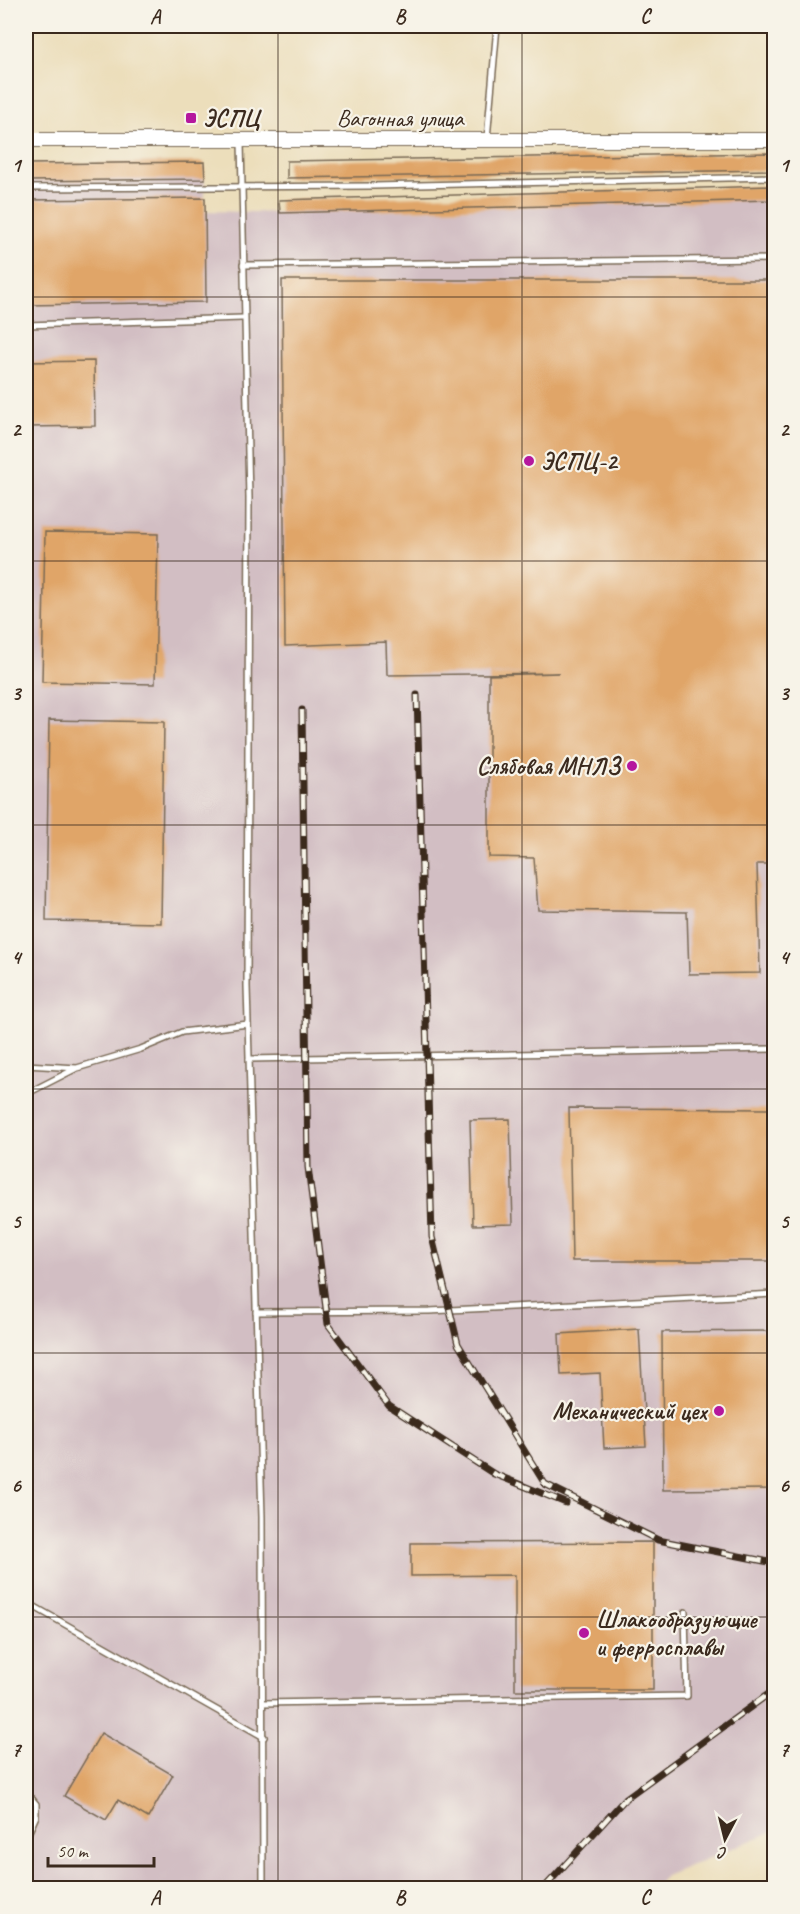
<svg xmlns="http://www.w3.org/2000/svg" width="800" height="1914" font-family="Caveat,sans-serif">
  <rect width="100%" height="100%" fill="#f7f3e8"/>
  <filter id="ink" filterUnits="userSpaceOnUse"><feTurbulence type="fractalNoise" baseFrequency=".0167" numOctaves="2"/><feDisplacementMap in="SourceGraphic" scale="12" xChannelSelector="R" yChannelSelector="G"/><feConvolveMatrix kernelMatrix="1 2 1 2 8 2 1 2 1" color-interpolation-filters="sRGB"/></filter>
  <filter id="wash" filterUnits="userSpaceOnUse"><feTurbulence type="fractalNoise" baseFrequency=".008" numOctaves="4" result="noise"/><feDisplacementMap in="SourceGraphic" scale="24" xChannelSelector="R" yChannelSelector="G"/><feGaussianBlur stdDeviation="1.35" result="paint"/><feColorMatrix in="noise" values="0 0 0 0 0 0 0 0 0 0 0 0 0 0 0 0 0 1.4 0 .05"/><feComposite in="paint" operator="in"/></filter>
  <g filter="url(#wash)">
    <rect width="100%" height="100%" fill="#ecdebb"/>
    <polygon fill="#d2bec3" points="204,162 205,211 295,213 774,200 774,1831 665,1876 655,1888 26,1888 26,164"/>
    <g id="blocks">
      <g fill="#e0a568">
        <polygon points="774,153 774,170 287,178 287,161"/>
        <polygon points="204,162 205,179 26,181 26,164"/>
        <polygon points="774,186 774,200 280,213 279,200"/>
        <polygon points="205,198 206,302 26,305 26,200"/>
        <polygon points="282,280 774,280 774,864 757,864 760,973 689,974 687,912 538,910 534,858 489,857 489,675 559,673 387,675 386,642 285,646"/>
        <polygon points="94,361 95,426 26,427 26,362"/>
        <polygon points="45,532 158,534 155,684 42,682"/>
        <polygon points="49,720 164,722 161,923 46,921"/>
        <polygon points="569,1108 774,1109 774,1261 572,1261"/>
        <polygon points="510,1119 513,1224 473,1225 470,1120"/>
        <polygon points="639,1329 646,1446 604,1448 600,1373 561,1375 559,1334"/>
        <polygon points="774,1331 774,1489 663,1490 662,1332"/>
        <polygon points="653,1542 653,1690 515,1690 515,1575 411,1576 411,1543"/>
        <polygon points="101,1733 173,1775 148,1818 118,1800 106,1820 64,1796"/>
      </g>
    </g>
  </g>
  <g filter="url(#ink)">
    <use href="#blocks" fill-opacity="0" stroke="#796955" stroke-width="1.5"/>
    <g fill="none" stroke-linecap="round" stroke-linejoin="round">
      <defs>
        <g id="service">
          <polyline points="487,139 497,26"/>
          <polyline points="241,142 249,498 247,986 262,1517 263,1888"/>
          <polyline points="26,188 374,186 774,177"/>
          <polyline points="243,265 774,259"/>
          <polyline points="26,325 243,318"/>
          <polyline points="249,1059 774,1049"/>
          <polyline points="26,1065 77,1068 141,1049 182,1032 248,1024"/>
          <polyline points="26,1094 75,1069"/>
          <polyline points="256,1312 429,1311 774,1294"/>
          <polyline points="26,1602 264,1737"/>
          <polyline points="263,1703 687,1696 685,1612"/>
          <polyline points="26,1792 36,1804 36,1816 26,1838"/>
        </g>
        <polyline id="tertiary" points="26,140 774,140"/>
      </defs>
      <use href="#service" stroke="#796955" stroke-width="8"/>
      <use href="#tertiary" stroke="#796955" stroke-width="16"/>
      <use href="#service" stroke="#fff" stroke-width="5"/>
      <use href="#tertiary" stroke="#fff" stroke-width="14"/>
      <defs>
        <g id="rail">
          <polyline points="417,695 432,1237 458,1344 545,1484 658,1540 774,1563"/>
          <polyline points="302,710 308,1167 328,1324 389,1406 494,1474 566,1503"/>
          <polyline points="544,1888 626,1798 774,1690"/>
        </g>
      </defs>
      <use href="#rail" stroke="#3b2a1e" stroke-width="7"/>
      <use href="#rail" stroke="#f7f3e8" stroke-width="4.5" stroke-dasharray="14" stroke-linecap="butt"/>
    </g>
  </g>
  <path fill="none" stroke="#3b2a1e" stroke-width="1.5" stroke-opacity="0.55" d="M278 26V1888M522 26V1888M26 297H774M26 561H774M26 825H774M26 1089H774M26 1353H774M26 1617H774"/>
  <g fill="#b5179e" stroke="#f7f3e8" stroke-width="2">
    <rect x="185" y="112" width="12" height="12" rx="3"/>
    <circle cx="529" cy="461" r="6"/>
    <circle cx="632" cy="766" r="6"/>
    <circle cx="719" cy="1411" r="6"/>
    <circle cx="584" cy="1633" r="6"/>
  </g>
  <g text-anchor="middle" stroke-width="4.5" stroke-linejoin="round" paint-order="stroke">
    <g font-size="24" font-weight="bold" fill="#3b2a1e" stroke="#f7f3e8" text-anchor="start">
      <text x="203" y="126">ЭСПЦ</text>
      <text x="541" y="469">ЭСПЦ-2</text>
      <text x="620" y="774" text-anchor="end">Слябовая МНЛЗ</text>
      <text x="707" y="1419" text-anchor="end">Механический цех</text>
      <text x="596" y="1627">Шлакообразующие<tspan x="596" dy="28">и ферросплавы</tspan></text>
    </g>
    <g font-size="24" fill="#3b2a1e" stroke="#f7f3e8">
      <text x="400" y="126">Вагонная улица</text>
    </g>
  </g>
  <rect width="800" height="1914" fill="none" stroke="#f7f3e8" stroke-width="66"/>
  <g transform="translate(725 1839) rotate(187)" stroke="#f7f3e8" stroke-width="4.5" paint-order="stroke">
  <path d="M0-4.5L10 22L0 15L-10 22Z" fill="#3b2a1e"/>
  <text y="-9" font-size="16" font-weight="bold" text-anchor="middle" fill="#3b2a1e">С</text>
  </g>
  <path d="M48 1857v9h106v-9" fill="none" stroke="#3b2a1e" stroke-width="3"/>
  <text x="57" y="1857" font-size="18" fill="#3b2a1e" stroke="#f7f3e8" stroke-width="4.5" paint-order="stroke">50 m</text>
  <rect x="33" y="33" width="734" height="1848" fill="none" stroke="#3b2a1e" stroke-width="2"/>
  <g font-size="20" text-anchor="middle" font-weight="bold" fill="#3b2a1e">
    <text x="155" y="23">A</text>
    <text x="400" y="23">B</text>
    <text x="645" y="23">C</text>
    <text x="16" y="172">1</text>
    <text x="784" y="172">1</text>
    <text x="16" y="436">2</text>
    <text x="784" y="436">2</text>
    <text x="16" y="700">3</text>
    <text x="784" y="700">3</text>
    <text x="16" y="964">4</text>
    <text x="784" y="964">4</text>
    <text x="16" y="1228">5</text>
    <text x="784" y="1228">5</text>
    <text x="16" y="1492">6</text>
    <text x="784" y="1492">6</text>
    <text x="16" y="1756">7</text>
    <text x="784" y="1756">7</text>
    <text x="155" y="1904">A</text>
    <text x="400" y="1904">B</text>
    <text x="645" y="1904">C</text>
  </g>
</svg>
